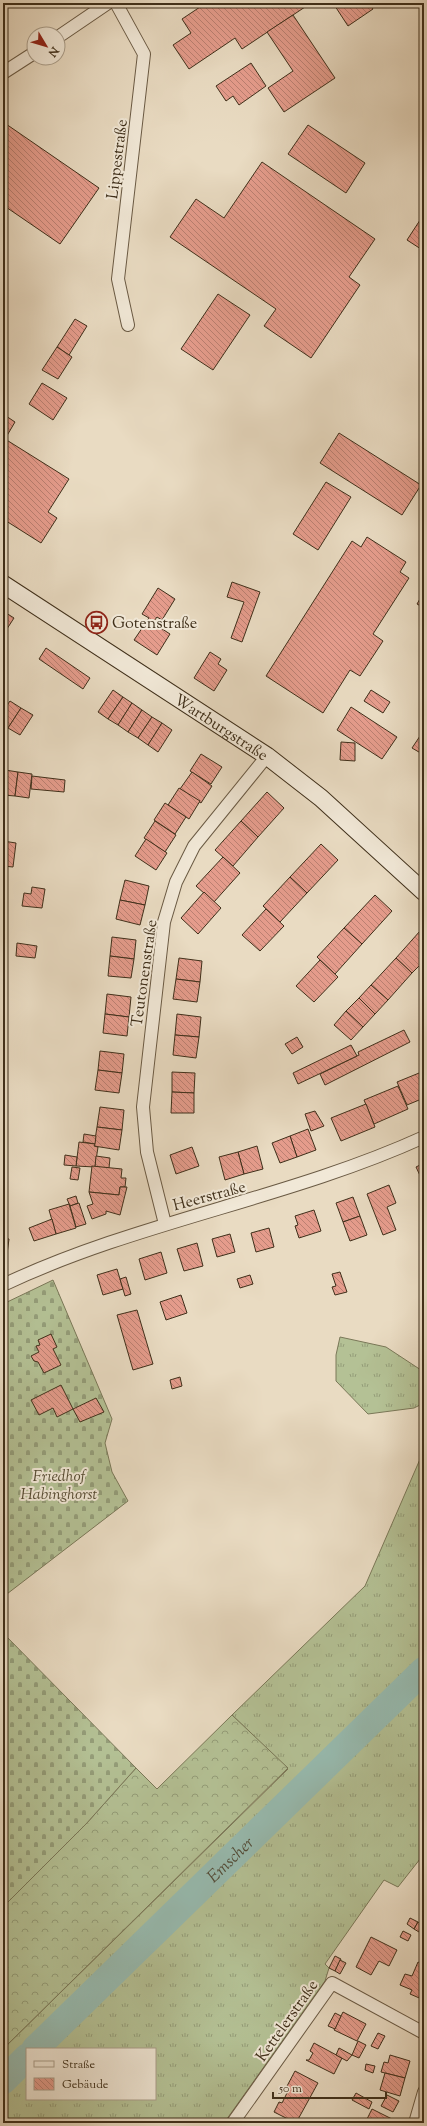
<svg xmlns="http://www.w3.org/2000/svg" width="427" height="2126" font-family="'Sorts Mill Goudy',serif">
  <defs>
    <pattern id="grass-tufts" width="24" height="20" patternUnits="userSpaceOnUse"><rect width="24" height="20" fill="#b4c195"/><path d="M3 7l-1-3M5 7V3M7 7l1-3M15 17l-1-3M17 17v-4M19 17l1-3" fill="none" stroke="#949d79"/></pattern>
    <pattern id="forest-crowns" width="20" height="18" patternUnits="userSpaceOnUse"><rect width="20" height="18" fill="#b4c195"/><path d="M2 6a3 3 0 1 1 6 0M12 15a3 3 0 1 1 6 0" fill="none" stroke="#949d79"/></pattern>
    <pattern id="cemetery-stones" width="16" height="16" patternUnits="userSpaceOnUse"><rect width="16" height="16" fill="#b4c195"/><path d="M2 7V4a2 2 0 0 1 4 0v3zM10 15v-3a2 2 0 0 1 4 0v3z" fill="#949d79"/></pattern>
    <pattern id="building-back-hatch" width="6" height="6" patternUnits="userSpaceOnUse"><rect width="6" height="6" fill="#e59c8c"/><path d="M-1 5l2 2M0 0l6 6M5-1l2 2" fill="none" stroke="#bb8072"/></pattern>
  </defs>
  <rect width="100%" height="100%" fill="#e9dbc2"/>
  <filter id="stains"><feTurbulence type="fractalNoise" baseFrequency=".005" numOctaves="4"/><feColorMatrix values="0 0 0 0 .2 0 0 0 0 .09 0 0 0 0 .02 0 0 0 .5 -.17"/></filter>
  <radialGradient id="worn" r=".72"><stop offset=".6" stop-color="#630" stop-opacity="0"/><stop offset="1" stop-color="#630" stop-opacity=".3"/></radialGradient>
  <g fill="url(#grass-tufts)" stroke="#7a7858" fill-rule="evenodd">
    <polygon points="340,1337 386,1347 424,1372 424,1403 414,1408 368,1414 336,1381 336,1355"/>
    <path d="M424 1450V1854L398 1887 384 1880 325 1964 329 1968 325 1981 224 2123H3V2049L288 1769 232 1715 365 1586ZM27 2049H155V2099H27Z"/>
  </g>
  <polygon fill="url(#forest-crowns)" stroke="#7a7858" points="232,1715 288,1768 3,2049 3,1907 86,1824 136,1768 157,1789"/>
  <g fill="url(#cemetery-stones)" stroke="#7a7858">
    <polygon points="53,1280 112,1419 105,1443 112,1472 128,1501 3,1597 3,1304"/>
    <polygon points="3,1633 136,1768 86,1824 3,1907"/>
  </g>
  <g fill="none" stroke-linecap="round" stroke-linejoin="round">
    <g stroke="#97bbb0" stroke-width="27">
      <path id="s1" d="M35 2049 424 1670"/>
      <polyline points="3,2081 27,2057"/>
    </g>
  </g>
  <g fill="url(#building-back-hatch)" stroke="#3f2f1a">
    <polygon points="206,3 311,3 242,49 235,38 189,69 173,45 191,33 182,19"/>
    <polygon points="333,3 369,3 373,9 348,26"/>
    <polygon points="293,15 335,78 284,112 268,88 293,71 267,32"/>
    <polygon points="251,63 266,86 239,105 233,96 226,101 216,86"/>
    <polygon points="6,124 99,188 60,244 3,205 3,129"/>
    <polygon points="308,125 365,163 346,193 288,154"/>
    <polygon points="262,162 375,239 349,277 360,285 311,358 264,326 276,309 170,237 196,199 224,218"/>
    <polygon points="424,214 424,251 407,240"/>
    <polygon points="218,294 250,315 213,370 181,349"/>
    <polygon points="75,319 87,326 69,355 57,347"/>
    <polygon points="57,347 72,357 58,379 42,370"/>
    <polygon points="42,383 67,398 53,420 29,404"/>
    <polygon points="3,414 15,422 5,439 69,479 48,512 57,518 41,543 3,519"/>
    <polygon points="339,433 421,485 402,515 320,463"/>
    <polygon points="326,482 351,497 318,550 293,534"/>
    <polygon points="367,537 406,562 400,572 409,578 373,634 383,641 360,676 350,670 323,713 266,676 352,541 361,547"/>
    <polygon points="232,582 260,592 242,642 231,638 244,602 227,597"/>
    <polygon points="158,588 175,599 162,620 157,617 154,621 156,625 170,634 157,655 134,640 149,618 142,614"/>
    <polygon points="424,592 424,608 417,604"/>
    <polygon points="3,611 14,618 3,635"/>
    <polygon points="46,648 90,678 83,689 39,659"/>
    <polygon points="210,652 221,659 218,664 227,670 214,691 194,678"/>
    <polygon points="113,690 123,697 108,719 98,712"/>
    <polygon points="371,690 390,702 383,713 364,701"/>
    <polygon points="123,697 132,703 118,725 108,719"/>
    <polygon points="10,701 21,708 8,728 3,725 3,711"/>
    <polygon points="132,703 142,710 128,732 118,725"/>
    <polygon points="351,707 397,737 382,759 337,730"/>
    <polygon points="21,708 33,715 20,735 8,728"/>
    <polygon points="142,710 152,717 138,738 128,732"/>
    <polygon points="152,717 162,723 148,745 138,738"/>
    <polygon points="162,723 172,730 158,752 148,745"/>
    <polygon points="422,733 424,734 424,755 412,748"/>
    <polygon points="341,742 355,743 355,761 340,760"/>
    <polygon points="201,754 222,767 211,784 190,771"/>
    <polygon points="5,770 18,772 15,796 3,795"/>
    <polygon points="18,772 32,774 29,798 15,796"/>
    <polygon points="192,772 212,786 201,803 180,789"/>
    <polygon points="32,776 65,780 64,792 31,789"/>
    <polygon points="179,788 200,801 189,819 168,805"/>
    <polygon points="267,792 284,808 258,837 241,821"/>
    <polygon points="165,803 186,817 175,834 154,820"/>
    <polygon points="155,821 176,835 165,852 144,838"/>
    <polygon points="241,821 258,837 233,866 215,850"/>
    <polygon points="146,839 167,853 156,870 135,856"/>
    <polygon points="3,841 16,843 13,867 3,866"/>
    <polygon points="321,844 338,860 307,893 290,877"/>
    <polygon points="223,857 240,873 214,902 196,886"/>
    <polygon points="290,877 307,893 280,922 263,906"/>
    <polygon points="125,880 149,886 145,905 120,900"/>
    <polygon points="32,887 45,889 42,908 22,906 24,893 31,894"/>
    <polygon points="204,892 221,908 198,934 181,918"/>
    <polygon points="375,895 392,911 362,944 344,928"/>
    <polygon points="120,900 145,905 140,925 116,919"/>
    <polygon points="266,909 284,926 260,951 242,935"/>
    <polygon points="344,928 362,944 335,974 317,957"/>
    <polygon points="420,931 424,935 424,961 412,973 396,958"/>
    <polygon points="112,937 136,940 134,959 110,956"/>
    <polygon points="17,943 37,946 35,958 16,956"/>
    <polygon points="110,956 134,959 131,978 108,976"/>
    <polygon points="179,958 202,961 200,982 176,979"/>
    <polygon points="396,958 412,973 388,1000 371,985"/>
    <polygon points="320,960 338,977 314,1002 296,986"/>
    <polygon points="176,979 200,982 197,1002 173,999"/>
    <polygon points="371,985 388,1000 375,1014 359,998"/>
    <polygon points="107,994 131,997 129,1017 105,1014"/>
    <polygon points="359,998 375,1014 363,1027 346,1011"/>
    <polygon points="346,1011 363,1027 351,1040 334,1025"/>
    <polygon points="105,1014 129,1017 127,1036 103,1033"/>
    <polygon points="177,1014 201,1017 199,1037 175,1035"/>
    <polygon points="404,1030 410,1042 325,1085 320,1074 359,1055 358,1052"/>
    <polygon points="175,1035 199,1037 196,1058 173,1055"/>
    <polygon points="297,1037 303,1047 292,1054 285,1044"/>
    <polygon points="351,1045 357,1056 298,1084 293,1073"/>
    <polygon points="100,1051 124,1054 122,1073 98,1070"/>
    <polygon points="98,1070 122,1073 119,1093 95,1090"/>
    <polygon points="424,1071 424,1098 407,1105 397,1082"/>
    <polygon points="172,1072 195,1073 194,1093 172,1092"/>
    <polygon points="398,1086 408,1109 374,1124 364,1100"/>
    <polygon points="172,1092 194,1093 194,1113 171,1113"/>
    <polygon points="366,1104 375,1127 341,1141 331,1118"/>
    <polygon points="100,1107 124,1110 122,1130 97,1127"/>
    <polygon points="315,1111 324,1126 311,1131 305,1114"/>
    <polygon points="97,1127 122,1130 119,1150 94,1146"/>
    <polygon points="308,1129 316,1150 297,1157 290,1136"/>
    <polygon points="84,1134 96,1136 95,1144 83,1142"/>
    <polygon points="290,1136 297,1157 280,1163 272,1143"/>
    <polygon points="79,1142 95,1144 94,1146 98,1147 95,1167 76,1166"/>
    <polygon points="257,1146 263,1169 244,1174 238,1152"/>
    <polygon points="192,1147 199,1166 176,1174 170,1155"/>
    <polygon points="238,1152 244,1174 225,1180 219,1157"/>
    <polygon points="65,1155 77,1157 76,1166 64,1165"/>
    <polygon points="96,1156 110,1158 109,1168 95,1167"/>
    <polygon points="424,1163 424,1184 416,1167"/>
    <polygon points="92,1166 122,1169 121,1178 126,1178 125,1187 120,1187 119,1195 89,1192"/>
    <polygon points="72,1167 80,1168 78,1180 70,1179"/>
    <polygon points="389,1185 396,1203 387,1207 396,1230 383,1235 367,1194"/>
    <polygon points="120,1187 127,1187 120,1215 106,1211 106,1214 92,1219 87,1206 93,1204 89,1192 119,1195"/>
    <polygon points="76,1196 78,1203 70,1206 67,1199"/>
    <polygon points="353,1197 360,1216 343,1222 336,1203"/>
    <polygon points="79,1203 86,1224 76,1227 70,1206"/>
    <polygon points="69,1204 76,1228 56,1234 49,1210"/>
    <polygon points="314,1210 321,1231 299,1238 295,1226 298,1225 295,1216"/>
    <polygon points="360,1216 367,1235 350,1241 343,1222"/>
    <polygon points="52,1219 56,1234 34,1241 29,1228"/>
    <polygon points="269,1228 274,1247 256,1252 251,1233"/>
    <polygon points="230,1234 235,1252 217,1257 212,1239"/>
    <polygon points="3,1238 9,1239 7,1254 3,1254"/>
    <polygon points="197,1243 203,1266 184,1271 177,1249"/>
    <polygon points="161,1252 167,1273 145,1280 139,1259"/>
    <polygon points="117,1269 123,1289 103,1295 97,1275"/>
    <polygon points="340,1272 347,1292 335,1295 332,1287 336,1286 332,1274"/>
    <polygon points="250,1275 253,1284 240,1288 237,1279"/>
    <polygon points="126,1277 131,1294 125,1296 120,1279"/>
    <polygon points="181,1295 187,1313 166,1320 160,1302"/>
    <polygon points="137,1310 153,1364 133,1370 117,1315"/>
    <polygon points="51,1334 57,1347 53,1349 61,1365 44,1373 38,1362 34,1361 31,1356 39,1352 36,1346 40,1345 38,1340"/>
    <polygon points="180,1377 182,1386 172,1389 170,1380"/>
    <polygon points="61,1385 73,1409 57,1417 53,1408 39,1415 31,1400"/>
    <polygon points="96,1398 104,1412 80,1422 73,1409"/>
    <polygon points="410,1918 418,1922 414,1929 407,1924"/>
    <polygon points="418,1922 424,1926 424,1935 414,1929"/>
    <polygon points="403,1931 411,1935 408,1941 400,1937"/>
    <polygon points="371,1937 397,1950 389,1966 379,1961 371,1975 356,1967"/>
    <polygon points="335,1956 341,1959 335,1971 329,1968"/>
    <polygon points="340,1960 346,1963 340,1974 335,1971"/>
    <polygon points="418,1962 424,1965 424,2000 410,1994 412,1990 400,1985 405,1974 412,1976"/>
    <polygon points="343,2012 366,2024 357,2041 334,2030"/>
    <polygon points="335,2013 341,2016 335,2029 328,2026"/>
    <polygon points="378,2033 385,2036 378,2049 371,2046"/>
    <polygon points="358,2041 366,2045 359,2058 352,2055"/>
    <polygon points="314,2043 342,2058 334,2074 306,2060 309,2060 313,2053 310,2051"/>
    <polygon points="339,2048 352,2055 347,2061 336,2055"/>
    <polygon points="390,2055 410,2061 405,2078 381,2072 384,2062 388,2063"/>
    <polygon points="366,2064 375,2066 373,2073 365,2070"/>
    <polygon points="295,2071 318,2083 296,2123 274,2112 279,2102 282,2103 289,2089 286,2088"/>
    <polygon points="385,2073 405,2078 400,2096 380,2090"/>
    <polygon points="356,2093 372,2102 369,2109 352,2100"/>
    <polygon points="387,2095 399,2101 393,2112 381,2106"/>
    <polygon points="372,2109 394,2120 391,2123 365,2123"/>
  </g>
  <g fill="none" stroke-linecap="round" stroke-linejoin="round">
    <defs>
      <g id="street">
        <polyline points="116,3 144,54 118,279 128,325"/>
        <polyline points="58,37 108,3"/>
        <polyline points="3,73 34,53"/>
        <polyline points="165,1224 147,1152 143,1107 164,922 176,882 194,846 267,756"/>
        <path d="M3 1285C138 1221 288 1199 424 1137"/>
        <polyline points="234,2121 332,1983 424,2033"/>
        <polyline points="415,2123 424,2092"/>
      </g>
      <g id="secondary">
        <path id="s2" d="M3 584 267 756 321 798 424 892"/>
      </g>
    </defs>
    <use href="#street" stroke="#6a5a44" stroke-width="14"/>
    <use href="#secondary" stroke="#3f2f1a" stroke-width="19"/>
    <use href="#street" stroke="#f1e8d7" stroke-width="12"/>
    <use href="#secondary" stroke="#f1e8d7" stroke-width="17"/>
  </g>
  <defs>
    <symbol id="bus-ring" viewBox="-11 -11 22 22"><circle r="9.5" fill="#f1e8d7" stroke="#8f2418" stroke-width="1.5"/><path d="M-5-6H5V4H4V6H2V4H-2V6H-4V4H-5ZM-3.5-4V0h7V-4ZM-3.5 1.2v1.5H-2V1.2ZM2 1.2v1.5H3.5V1.2Z" fill="#8f2418"/></symbol>
  </defs>
  <g fill-rule="evenodd">
    <use href="#bus-ring" x="84" y="610" width="25" height="25"/>
  </g>
  <g text-anchor="middle" stroke-width="4" stroke-linejoin="round" paint-order="stroke">
    <g font-size="16" fill="#3f2f1a" stroke="#f1e8d7">
      <text transform="translate(116 159) rotate(-83)" y="6">Lippestraße</text>
      <text dy="6" stroke="none"><textPath href="#s2" startOffset="261">Wartburgstraße</textPath></text>
      <text transform="translate(143 973) rotate(-82)" y="6">Teutonenstraße</text>
      <text transform="translate(209 1195) rotate(-15)" y="6">Heerstraße</text>
      <text transform="translate(286 2020) rotate(-55)" y="6">Kettelerstraße</text>
    </g>
    <g font-size="16" fill="#3f2f1a" stroke="#f1e8d7" text-anchor="start">
      <text x="112" y="628">Gotenstraße</text>
    </g>
    <g font-size="16" font-style="italic" fill="#564c33" stroke="#f1e8d7">
      <text x="59" y="1481">Friedhof<tspan x="59" dy="18">Habinghorst</tspan></text>
    </g>
    <g font-size="17" font-style="italic" fill="#514b38" stroke="#f1e8d7">
      <text dy="6" stroke="none"><textPath href="#s1" startOffset="272">Emscher</textPath></text>
    </g>
  </g>
  <rect width="427" height="2126" fill="none" stroke="#e9dbc2" stroke-width="16"/>
  <rect x="4" y="4" width="419" height="2118" fill="none" stroke="#3f2f1a" stroke-width="2"/>
  <rect x="8" y="8" width="411" height="2110" fill="none" stroke="#3f2f1a"/>
  <rect x="26" y="2048" width="130" height="52" fill="#f1e8d7" stroke="#aa9e8b"/>
  <rect x="34" y="2061" width="20" height="6" fill="#f1e8d7" stroke="#aa9e8b"/>
  <text x="62" y="2068" font-size="12" fill="#3f2f1a">Straße</text>
  <rect x="34" y="2078" width="20" height="12" fill="url(#building-back-hatch)" stroke="#aa9e8b"/>
  <text x="62" y="2088" font-size="12" fill="#3f2f1a">Gebäude</text>
  <g transform="translate(46 46) rotate(128)"><circle r="19" fill="#f1e8d7" stroke="#aa9e8b"/>
  <path d="M0-3L7 15L0 10L-7 15Z" fill="#8f2418"/>
  <text y="-6" font-size="11" font-weight="bold" text-anchor="middle" fill="#3f2f1a">N</text>
  </g>
  <path d="M273 2092v6h113v-6" fill="none" stroke="#3f2f1a" stroke-width="2"/>
  <text x="279" y="2092" font-size="12" fill="#3f2f1a" stroke="#f1e8d7" stroke-width="3" paint-order="stroke">50 m</text>
  <rect width="100%" height="100%" filter="url(#stains)"/>
  <rect width="100%" height="100%" fill="url(#worn)"/>
</svg>
